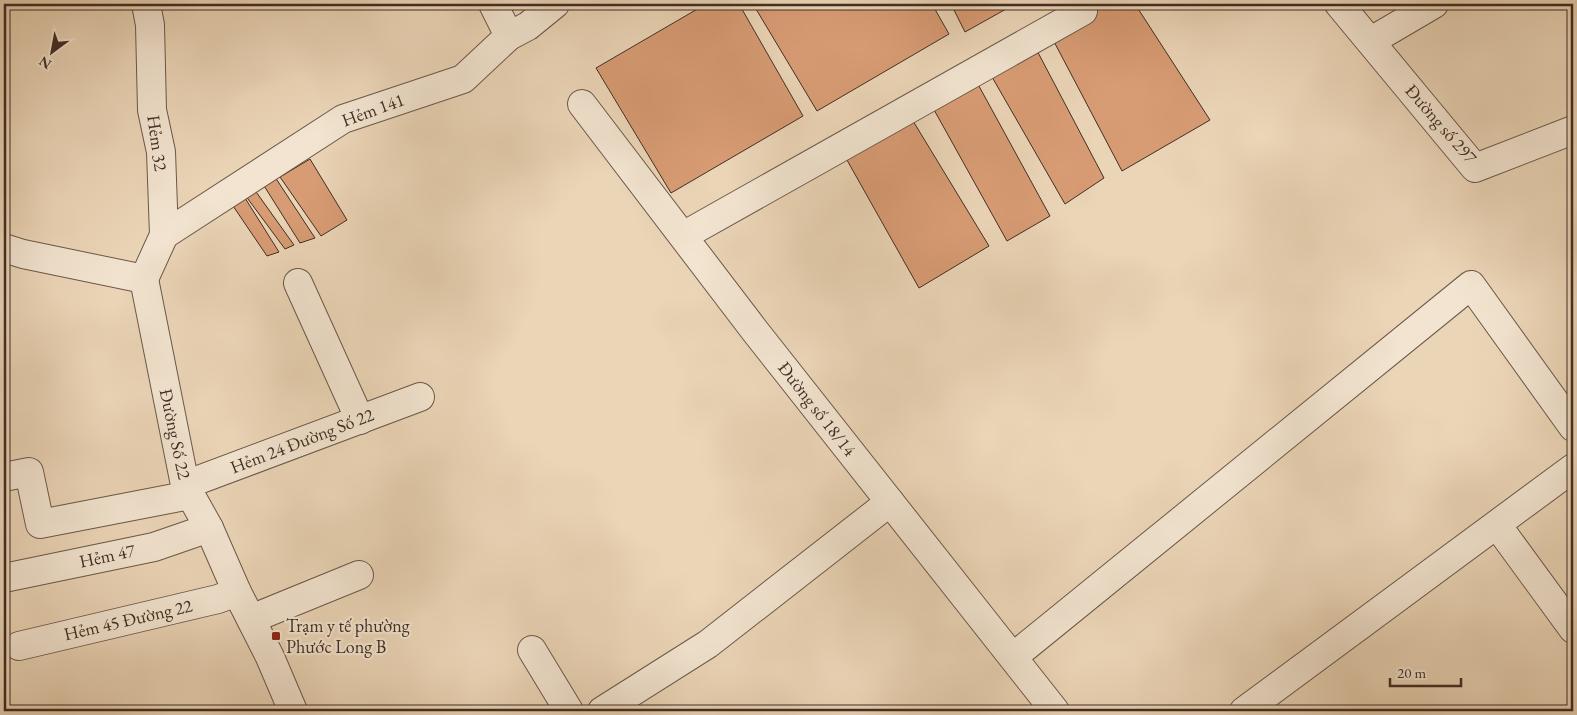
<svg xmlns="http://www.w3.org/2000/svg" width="1577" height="715" font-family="'EB Garamond',serif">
  <rect width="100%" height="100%" fill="#ebd5b7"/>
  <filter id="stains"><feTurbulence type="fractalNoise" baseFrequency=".004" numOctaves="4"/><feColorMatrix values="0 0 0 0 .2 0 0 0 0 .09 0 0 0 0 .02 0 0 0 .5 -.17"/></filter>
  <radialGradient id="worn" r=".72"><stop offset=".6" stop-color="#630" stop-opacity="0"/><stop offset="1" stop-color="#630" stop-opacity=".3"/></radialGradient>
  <g fill="#d89c74" stroke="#402e25">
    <polygon points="706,4 739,4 803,116 671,193 596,68"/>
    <polygon points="753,4 932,4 949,34 817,111"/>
    <polygon points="951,4 1015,4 965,32"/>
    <polygon points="1095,4 1135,4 1210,120 1122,171 1050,34"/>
    <polygon points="1033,43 1104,178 1065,204 988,70"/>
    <polygon points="974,77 1050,216 1007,241 933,108"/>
    <polygon points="907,111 989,246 919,288 843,153"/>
    <polygon points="310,159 347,220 321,236 280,177"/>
    <polygon points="275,177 315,238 300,243 261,181"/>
    <polygon points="254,189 294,245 285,249 245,195"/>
    <polygon points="245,198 279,252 267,256 231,203"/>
  </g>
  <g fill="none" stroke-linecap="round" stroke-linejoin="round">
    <defs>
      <g id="minor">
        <polyline points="493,4 509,36"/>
        <polyline points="1339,4 1475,168 1573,130"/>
        <polyline points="1371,41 1434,4"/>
        <polyline points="582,104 755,331 1055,711"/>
        <polyline points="164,235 343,119 463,79 509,36 528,26 555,4"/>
        <polyline points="683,236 1083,11"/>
        <polyline points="4,248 23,254 144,279"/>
        <polyline points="144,279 185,485 209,528 237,592 270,657 293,711"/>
        <polyline points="144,279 164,235 161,152 152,110 150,25 146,4"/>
        <polyline points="298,283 360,420"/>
        <polyline points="4,477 29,472 40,524 190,495"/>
        <polyline points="185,485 420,397"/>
        <polyline points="1497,525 1573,629"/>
        <polyline points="4,578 154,547 209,528"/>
        <polyline points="251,619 359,575"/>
        <polyline points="19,646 218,599 237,592"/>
        <polyline points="532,650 569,711"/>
        <polyline points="1013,657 1471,285 1573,427"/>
        <polyline points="602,711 708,644 890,502"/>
        <polyline points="1244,711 1573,468"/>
      </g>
    </defs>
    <use href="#minor" stroke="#6b584a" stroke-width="30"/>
    <use href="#minor" stroke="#f2e4d0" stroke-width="28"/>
  </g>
  <rect fill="#8f2418" stroke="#f2e4d0" stroke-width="2" x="271" y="631" width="10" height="10" rx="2.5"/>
  <g text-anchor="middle" stroke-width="4.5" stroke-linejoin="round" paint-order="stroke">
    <g font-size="18" fill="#402e25" stroke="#f2e4d0">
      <text transform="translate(373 110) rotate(-20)" y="6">Hẻm 141</text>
      <text transform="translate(1441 124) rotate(49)" y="6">Đường số 297</text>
      <text transform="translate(157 143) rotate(82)" y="6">Hẻm 32</text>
      <text transform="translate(817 409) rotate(52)" y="6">Đường số 18/14</text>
      <text transform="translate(175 434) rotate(78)" y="6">Đường Số 22</text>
      <text transform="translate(302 441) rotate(-21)" y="6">Hẻm 24 Đường Số 22</text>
      <text transform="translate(107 556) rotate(-12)" y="6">Hẻm 47</text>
      <text transform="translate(128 620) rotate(-13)" y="6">Hẻm 45 Đường 22</text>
    </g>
    <g font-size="18" fill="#402e25" stroke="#f2e4d0" text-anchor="start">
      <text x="286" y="632">Trạm y tế phường<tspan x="286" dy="21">Phước Long B</tspan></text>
    </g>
  </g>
  <rect width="1577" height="715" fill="none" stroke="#ebd5b7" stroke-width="20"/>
  <rect x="5" y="5" width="1567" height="705" fill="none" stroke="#402e25" stroke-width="2.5"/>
  <rect x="10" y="10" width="1557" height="695" fill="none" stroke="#402e25"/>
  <g transform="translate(52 52) rotate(212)" stroke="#f2e4d0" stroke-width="4" paint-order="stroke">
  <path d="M0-4L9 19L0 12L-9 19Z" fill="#402e25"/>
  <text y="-8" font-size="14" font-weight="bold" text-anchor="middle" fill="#402e25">N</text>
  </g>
  <path d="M1390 678v8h71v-8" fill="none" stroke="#402e25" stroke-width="2.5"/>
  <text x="1397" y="678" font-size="15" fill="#402e25" stroke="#f2e4d0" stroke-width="4" paint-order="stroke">20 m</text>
  <rect width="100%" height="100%" filter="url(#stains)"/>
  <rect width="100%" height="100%" fill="url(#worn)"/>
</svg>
